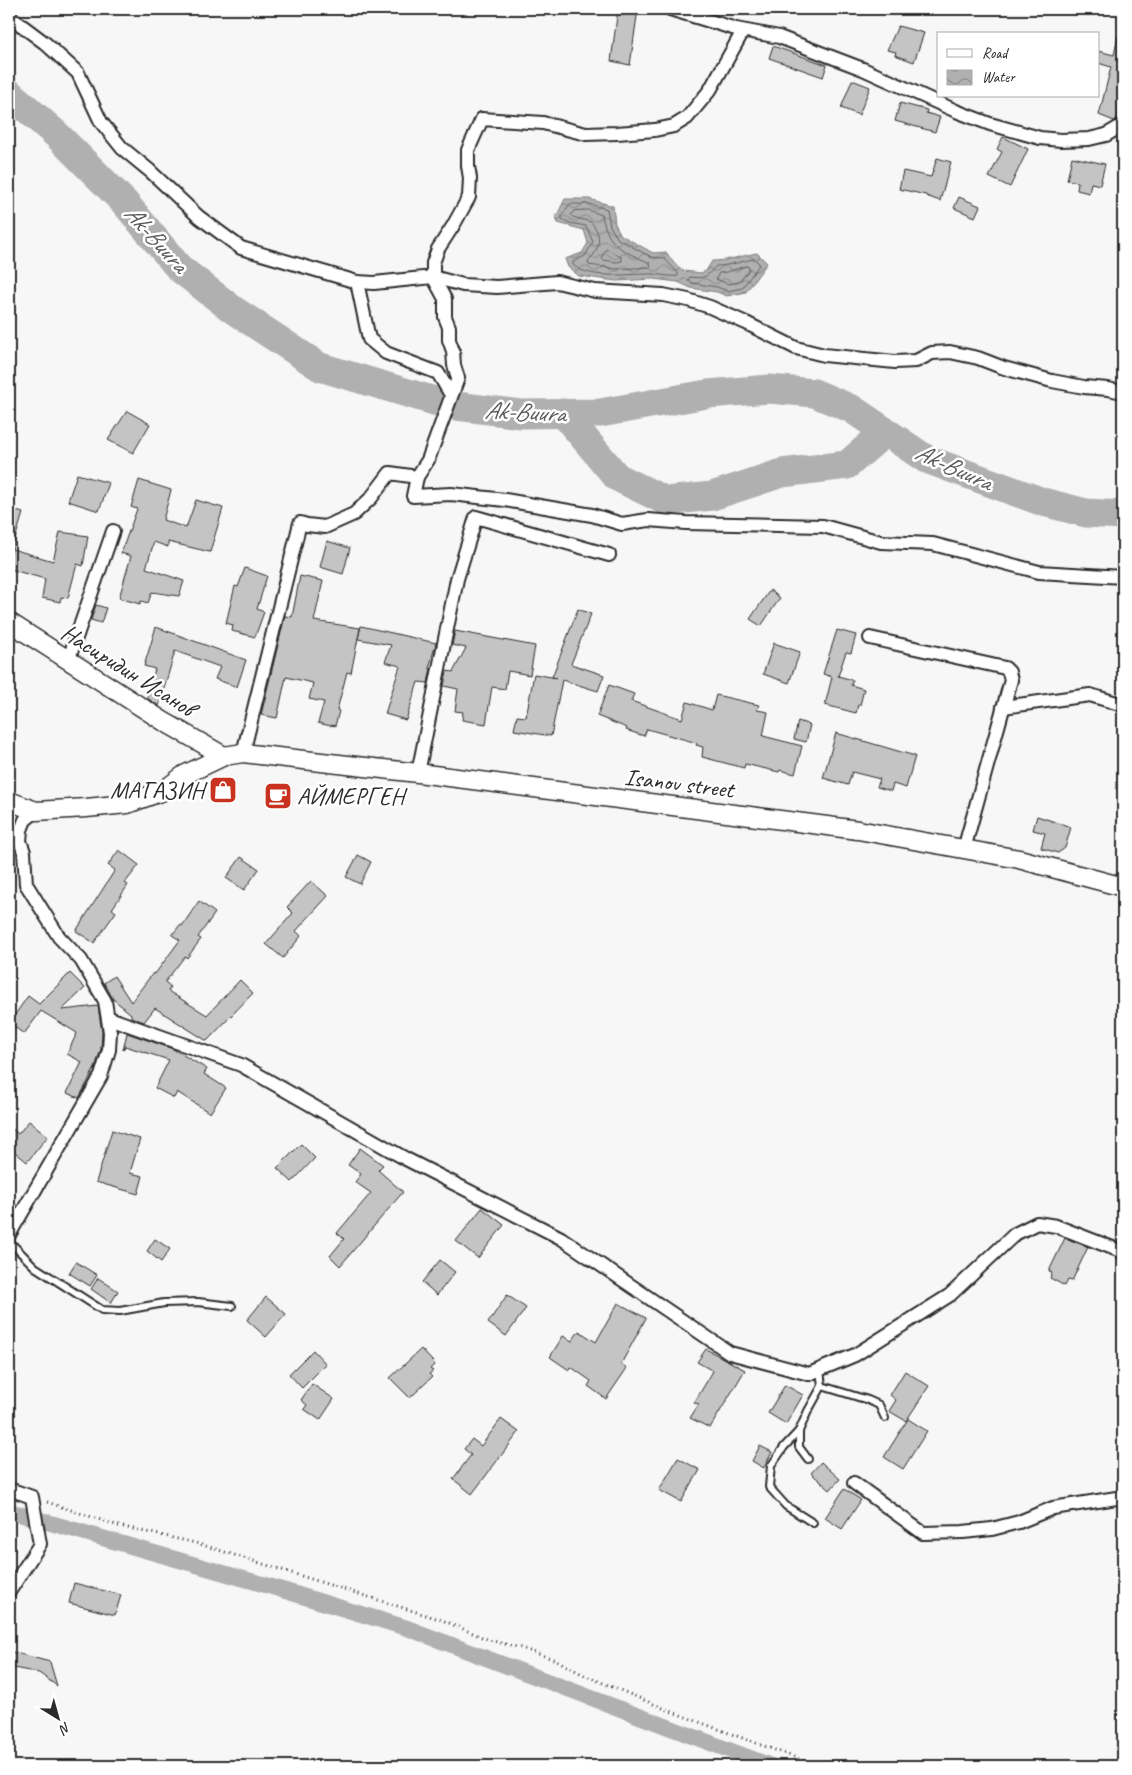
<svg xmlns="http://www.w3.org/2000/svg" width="1132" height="1775" font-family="Caveat,sans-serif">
  <defs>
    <pattern id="water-waves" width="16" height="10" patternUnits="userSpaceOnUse" patternTransform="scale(1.25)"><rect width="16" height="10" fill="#b0b0b0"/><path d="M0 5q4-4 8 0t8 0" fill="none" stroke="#8f8f8f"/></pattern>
  </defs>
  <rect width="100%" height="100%" fill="#f7f7f7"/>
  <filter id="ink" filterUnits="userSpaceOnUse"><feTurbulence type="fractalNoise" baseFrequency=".02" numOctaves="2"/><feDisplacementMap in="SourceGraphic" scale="10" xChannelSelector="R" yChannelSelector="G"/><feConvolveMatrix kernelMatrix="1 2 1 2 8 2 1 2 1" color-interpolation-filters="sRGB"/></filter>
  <g filter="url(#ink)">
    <path fill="url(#water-waves)" stroke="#7b7b7b" d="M565 199H589L613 206 615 224 621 235 653 253 666 252 673 262 684 271 701 273 706 271 712 261C727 261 741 256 757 253L767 263 746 292 727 296 717 292 691 288 678 282 653 279 616 281 579 276 568 267 565 259 582 253 588 243 584 230 558 223 556 217Z"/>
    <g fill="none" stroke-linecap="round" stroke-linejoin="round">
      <g stroke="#606060" stroke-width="1">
        <path d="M570 204H589L607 209 610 226 618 239 651 257 664 258 678 273V276C671 277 662 275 654 274 631 273 592 281 573 265V262L585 256 593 242 586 226 570 223 562 219V216Z"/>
        <path d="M588 210 602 215C608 247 622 250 650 263L651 267 617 269 589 265 588 262C600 249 603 236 591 222L573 217 571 215 574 211Z"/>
        <polygon points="607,249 621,257 622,261 617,262 603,260 602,257"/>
        <path d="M754 259 759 263V265L742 288 728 291 717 287 692 283 688 280 690 277C705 279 706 277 716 266 729 266 741 261 754 259Z"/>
        <polygon points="746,266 749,267 749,270 739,282 728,284 716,279 719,273 727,272"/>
      </g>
      <polyline stroke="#b0b0b0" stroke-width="16" points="9,1511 269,1586 407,1628 771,1766"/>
      <g stroke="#b0b0b0" stroke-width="29">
        <polyline points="9,93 57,135 125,203 179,268 232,309 320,367 448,405 521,414 600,413 707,394 770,389 814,393 852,409 926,459 1043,502 1086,513 1123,515"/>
        <polyline points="563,413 617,477 666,501 712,496 782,473 847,465 885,432"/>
      </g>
    </g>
    <g fill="#c4c4c4" stroke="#2b2b2b">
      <polygon points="618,9 638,9 630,65 611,61"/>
      <polygon points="898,26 924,33 914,62 895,55 896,52 887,50"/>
      <polygon points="1118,36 1123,37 1123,88 1117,119 1114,121 1099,115 1111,67 1098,63 1098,51 1114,55"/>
      <polygon points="773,46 827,65 823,77 769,58"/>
      <polygon points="852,80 870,87 859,115 841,108"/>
      <polygon points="900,103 927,110 926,113 940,117 935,132 895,121"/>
      <polygon points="1003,137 1028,149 1010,187 989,177 1002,152 997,149"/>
      <polygon points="1072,157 1105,164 1100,185 1091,183 1089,193 1077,190 1078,182 1067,180"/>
      <polygon points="937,158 951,162 940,201 926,196 926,195 899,189 903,171 931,177"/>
      <polygon points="959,197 980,206 975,217 954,208"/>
      <polygon points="127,411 150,424 133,453 108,440"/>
      <polygon points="77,474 109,483 99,511 68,501"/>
      <polygon points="139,480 171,490 163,520 186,528 196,500 223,508 210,552 168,542 168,547 154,542 146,568 184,581 179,596 152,592 148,603 141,601 140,604 119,598 131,556 121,553 137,509 131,507"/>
      <polygon points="9,509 23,513 12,549 9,549"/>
      <polygon points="60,532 88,536 83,566 77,564 68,598 61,597 60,602 42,598 45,579 9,569 9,559 12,549 53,561"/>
      <polygon points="327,541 350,548 343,574 320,567"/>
      <polygon points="245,568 267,576 257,609 264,612 255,637 232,631 233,625 226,623 235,586 238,587"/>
      <polygon points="300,576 323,581 314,621 360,628 351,673 347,672 337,710 339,711 335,726 332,725 331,726 318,723 324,702 309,699 313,683 286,677 277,718 261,715 285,616 292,617"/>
      <polygon points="770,590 780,598 761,626 750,619"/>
      <polygon points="96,605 106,608 101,623 91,620"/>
      <polygon points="578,609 591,614 571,664 604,675 598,691 562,680 551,736 514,730 517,716 526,717 534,674 557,678 552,677"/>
      <polygon points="361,626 436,643 429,668 431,668 428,683 418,682 406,720 385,714 400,666 385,662 391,645 358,639"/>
      <polygon points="156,627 246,660 237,687 215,679 220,667 175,651 159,706 147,698 155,669 144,666"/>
      <polygon points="837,630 856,635 851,653 846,652 838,676 853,680 851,685 864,689 860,705 858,705 856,713 825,705 832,677 823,674"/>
      <polygon points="455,631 535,646 530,675 508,671 505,689 492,687 486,724 462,720 463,712 455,711 458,689 444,686 447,671 453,672 466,648 452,645"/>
      <polygon points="774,643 800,652 789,683 763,674"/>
      <polygon points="609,685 634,694 631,701 682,719 687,702 712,710 716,695 759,705 757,710 768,712 763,736 802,746 795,774 780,770 779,772 745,764 744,768 702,757 703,747 696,745 697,743 647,729 644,736 626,730 627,728 597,716"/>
      <polygon points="798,721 810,725 806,742 794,739"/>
      <polygon points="836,733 915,756 906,788 893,784 891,791 877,787 880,779 852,772 848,785 823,778"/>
      <polygon points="1037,816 1071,827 1065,848 1058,853 1041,848 1045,833 1033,830"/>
      <polygon points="119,850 139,865 125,883 128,885 112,909 116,912 94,943 76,931 115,870 108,865"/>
      <polygon points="358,855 371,862 360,884 346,877"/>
      <polygon points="241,857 259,869 244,890 226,878"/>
      <polygon points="311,881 328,896 296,931 301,936 283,958 266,944 293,913 287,907"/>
      <polygon points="199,901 215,913 198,937 201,939 187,958 185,956 165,982 171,987 168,991 207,1015 240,980 253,993 207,1041 155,1008 144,1022 131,1017 131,1014 113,999 104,983 114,976 131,1002 153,973 155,974 180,940 172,935 180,925 182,926"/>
      <polygon points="70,973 85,988 62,1010 98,1006 102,1032 101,1049 95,1068 79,1098 67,1093 82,1062 67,1054 77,1033 41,1011 24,1034 9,1023 28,996 39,1004"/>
      <polygon points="127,1033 173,1049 207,1069 204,1074 226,1088 210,1113 177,1092 174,1098 155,1088 169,1060 125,1046 123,1050"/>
      <polygon points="29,1121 48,1136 27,1162 9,1147 9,1126 18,1134"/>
      <polygon points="112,1130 140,1139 130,1173 143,1176 138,1194 96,1182"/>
      <polygon points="301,1144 315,1158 292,1182 277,1168"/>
      <polygon points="360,1148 383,1165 378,1170 403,1192 340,1266 330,1256 344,1239 337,1233 371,1193 355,1182 361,1174 348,1165"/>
      <polygon points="482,1208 504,1225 478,1258 456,1241"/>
      <polygon points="1065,1238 1088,1247 1072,1281 1068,1280 1065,1286 1050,1278 1052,1273 1049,1271"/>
      <polygon points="155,1239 170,1249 161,1262 147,1251"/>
      <polygon points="440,1260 455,1272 437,1295 422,1282"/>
      <polygon points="76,1262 97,1275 90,1286 69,1273"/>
      <polygon points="98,1278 118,1291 111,1303 91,1289"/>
      <polygon points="507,1295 526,1308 506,1336 488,1323"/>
      <polygon points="266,1297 286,1314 266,1337 247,1320"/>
      <polygon points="618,1303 646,1318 621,1364 627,1368 606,1399 588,1386 591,1381 571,1367 569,1370 550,1357 563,1336 572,1341 579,1331 596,1342"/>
      <polygon points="421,1349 435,1364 430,1369 433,1371 429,1374 432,1377 410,1398 390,1378"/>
      <polygon points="706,1349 745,1370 710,1428 690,1418 699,1404 694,1403 713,1371 697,1362"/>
      <polygon points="313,1350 326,1364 302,1388 289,1374"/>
      <polygon points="905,1371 929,1386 906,1421 889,1411 896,1400 890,1395"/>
      <polygon points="312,1384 334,1399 320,1420 304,1409 307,1405 301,1400"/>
      <polygon points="785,1385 803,1395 786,1424 768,1413"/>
      <polygon points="501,1419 519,1432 472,1494 453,1479 471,1455 464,1449 472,1439 481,1446"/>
      <polygon points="908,1419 927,1431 903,1469 884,1457"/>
      <polygon points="760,1446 772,1452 764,1468 752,1461"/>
      <polygon points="678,1458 700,1470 681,1502 659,1490"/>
      <polygon points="821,1462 840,1479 830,1490 811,1473"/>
      <polygon points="844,1489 861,1500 842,1529 825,1518"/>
      <polygon points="74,1583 121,1595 115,1615 69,1603"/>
      <polygon points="9,1651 50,1662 57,1686 39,1673 9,1667"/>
    </g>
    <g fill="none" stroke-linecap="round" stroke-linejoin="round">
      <defs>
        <g id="lane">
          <polyline points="9,1241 35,1267 102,1310 120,1311 164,1303 198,1302 232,1306"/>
          <polyline points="822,1386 868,1400 879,1405 885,1418"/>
          <polyline points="799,1431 784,1447 771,1466 769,1487 786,1506 813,1523"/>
          <polyline points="808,1459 799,1447 799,1431 808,1411 822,1386 820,1370"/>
        </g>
        <g id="street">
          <polyline points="670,9 736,29 779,37 863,69 956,111 990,124 1040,138 1061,140 1089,139 1106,135 1123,125"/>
          <polyline points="9,16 45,43 78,73 101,122 122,148 150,171 199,217 241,248 357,282 369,339 386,353 438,373 451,395"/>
          <polyline points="357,282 374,283 433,277 463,285 497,287 557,282 595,291 663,295 688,300 710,307 746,323 796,348 824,355 895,362 916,361 932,353 950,352 978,358 1004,368 1052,381 1084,387 1108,389 1123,392"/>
          <polyline points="417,477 413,496 451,494 505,500 592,515 622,524 648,520 686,523 823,526 881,542 933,544 1039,572 1123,577"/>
          <polyline points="870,638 1005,668 1009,672 1011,680 964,849"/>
          <polyline points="68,661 113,531"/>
          <polyline points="1003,707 1090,695 1123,705"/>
          <polyline points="243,753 300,523 307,525 325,527 354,514 371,498 390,473 417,477 428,460 458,378 454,365 453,351 449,340 449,327 445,317 445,299 433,277 433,263 438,249 453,226 469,197 470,178 468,166 468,150 482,119 543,123 586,134 617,133 655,130 674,126 687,118 710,90 743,31"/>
          <polyline points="418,773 457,579 476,517 609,555"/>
          <polyline points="109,1018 241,1065 406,1159 561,1238 730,1353 809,1374 855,1355 950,1295 1015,1234 1037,1223 1056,1226 1123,1252"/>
          <polyline points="9,1235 101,1076 109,1050 110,1032 105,1001 81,960 59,937 26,884 24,852 20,841 21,830 25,820 36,811"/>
          <polyline points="854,1483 923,1533 963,1532 992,1529 1019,1522 1053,1508 1123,1497"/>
          <polyline points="9,1489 32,1497 40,1544 9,1592"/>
        </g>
        <g id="secondary">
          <polyline points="9,622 163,721 224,756"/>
          <polyline points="9,801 36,811 86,808 127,804 163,791 184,775 224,756 243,753 418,773 858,830 1019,859 1123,887"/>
        </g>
      </defs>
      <use href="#lane" stroke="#2b2b2b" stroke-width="10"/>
      <use href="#street" stroke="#2b2b2b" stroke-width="16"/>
      <use href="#secondary" stroke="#2b2b2b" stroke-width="21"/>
      <polyline stroke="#2b2b2b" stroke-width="3" stroke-dasharray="1 4" stroke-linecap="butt" points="47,1502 119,1526 196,1543 442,1620 489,1640 521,1648 556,1660 584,1675 675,1713 818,1766"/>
      <use href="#lane" stroke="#fff" stroke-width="6"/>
      <use href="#street" stroke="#fff" stroke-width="12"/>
      <use href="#secondary" stroke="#fff" stroke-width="18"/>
    </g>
  </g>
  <defs>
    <symbol id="shop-square" viewBox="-11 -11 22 22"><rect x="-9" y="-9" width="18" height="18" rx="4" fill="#c8321e" stroke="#fff"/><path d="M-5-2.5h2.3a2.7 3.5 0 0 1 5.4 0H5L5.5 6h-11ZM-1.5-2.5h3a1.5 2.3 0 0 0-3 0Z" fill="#fff"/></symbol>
    <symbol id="cafe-square" viewBox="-11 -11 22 22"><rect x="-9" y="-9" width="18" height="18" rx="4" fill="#c8321e" stroke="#fff"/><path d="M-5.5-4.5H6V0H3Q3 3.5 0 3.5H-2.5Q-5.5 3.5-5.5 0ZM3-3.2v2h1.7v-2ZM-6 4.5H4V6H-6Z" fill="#fff"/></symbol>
  </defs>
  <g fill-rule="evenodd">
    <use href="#shop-square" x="207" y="774" width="32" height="32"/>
    <use href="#cafe-square" x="262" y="780" width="32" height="32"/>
  </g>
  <g text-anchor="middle" stroke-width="5" stroke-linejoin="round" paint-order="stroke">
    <g font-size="24" fill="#2b2b2b" stroke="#fff">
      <text transform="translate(128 670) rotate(32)" y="8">Насиридин Исанов</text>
      <text transform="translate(679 783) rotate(7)" y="8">Isanov street</text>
    </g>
    <g font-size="24" fill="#2b2b2b" stroke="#fff" text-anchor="end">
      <text x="204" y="798">МАГАЗИН</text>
      <text x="297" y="804" text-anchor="start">АЙМЕРГЕН</text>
    </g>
    <g font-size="25" font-style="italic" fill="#5a5a5a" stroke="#fff">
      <text transform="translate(157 238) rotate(48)" y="9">Ak-Buura</text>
      <text transform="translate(525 411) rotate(3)" y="9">Ak-Buura</text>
      <text transform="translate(954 466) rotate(24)" y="9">Ak-Buura</text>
    </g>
  </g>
  <rect width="1132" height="1775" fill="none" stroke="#fff" stroke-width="30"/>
  <rect x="15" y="15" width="1102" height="1745" fill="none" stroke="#2b2b2b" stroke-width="2" filter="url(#ink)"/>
  <rect x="937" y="32" width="162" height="65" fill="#ffffff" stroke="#aaaaaa"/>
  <rect x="947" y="49" width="25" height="8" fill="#ffffff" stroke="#aaaaaa"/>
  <text x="982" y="58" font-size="15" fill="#2b2b2b">Road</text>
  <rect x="947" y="70" width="25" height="15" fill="url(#water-waves)" stroke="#aaaaaa"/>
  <text x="982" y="82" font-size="15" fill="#2b2b2b">Water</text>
  <g transform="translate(58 1718) rotate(143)" stroke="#ffffff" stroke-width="4" paint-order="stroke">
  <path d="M0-4L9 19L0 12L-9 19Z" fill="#2b2b2b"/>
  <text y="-8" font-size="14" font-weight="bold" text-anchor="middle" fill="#2b2b2b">N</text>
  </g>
</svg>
